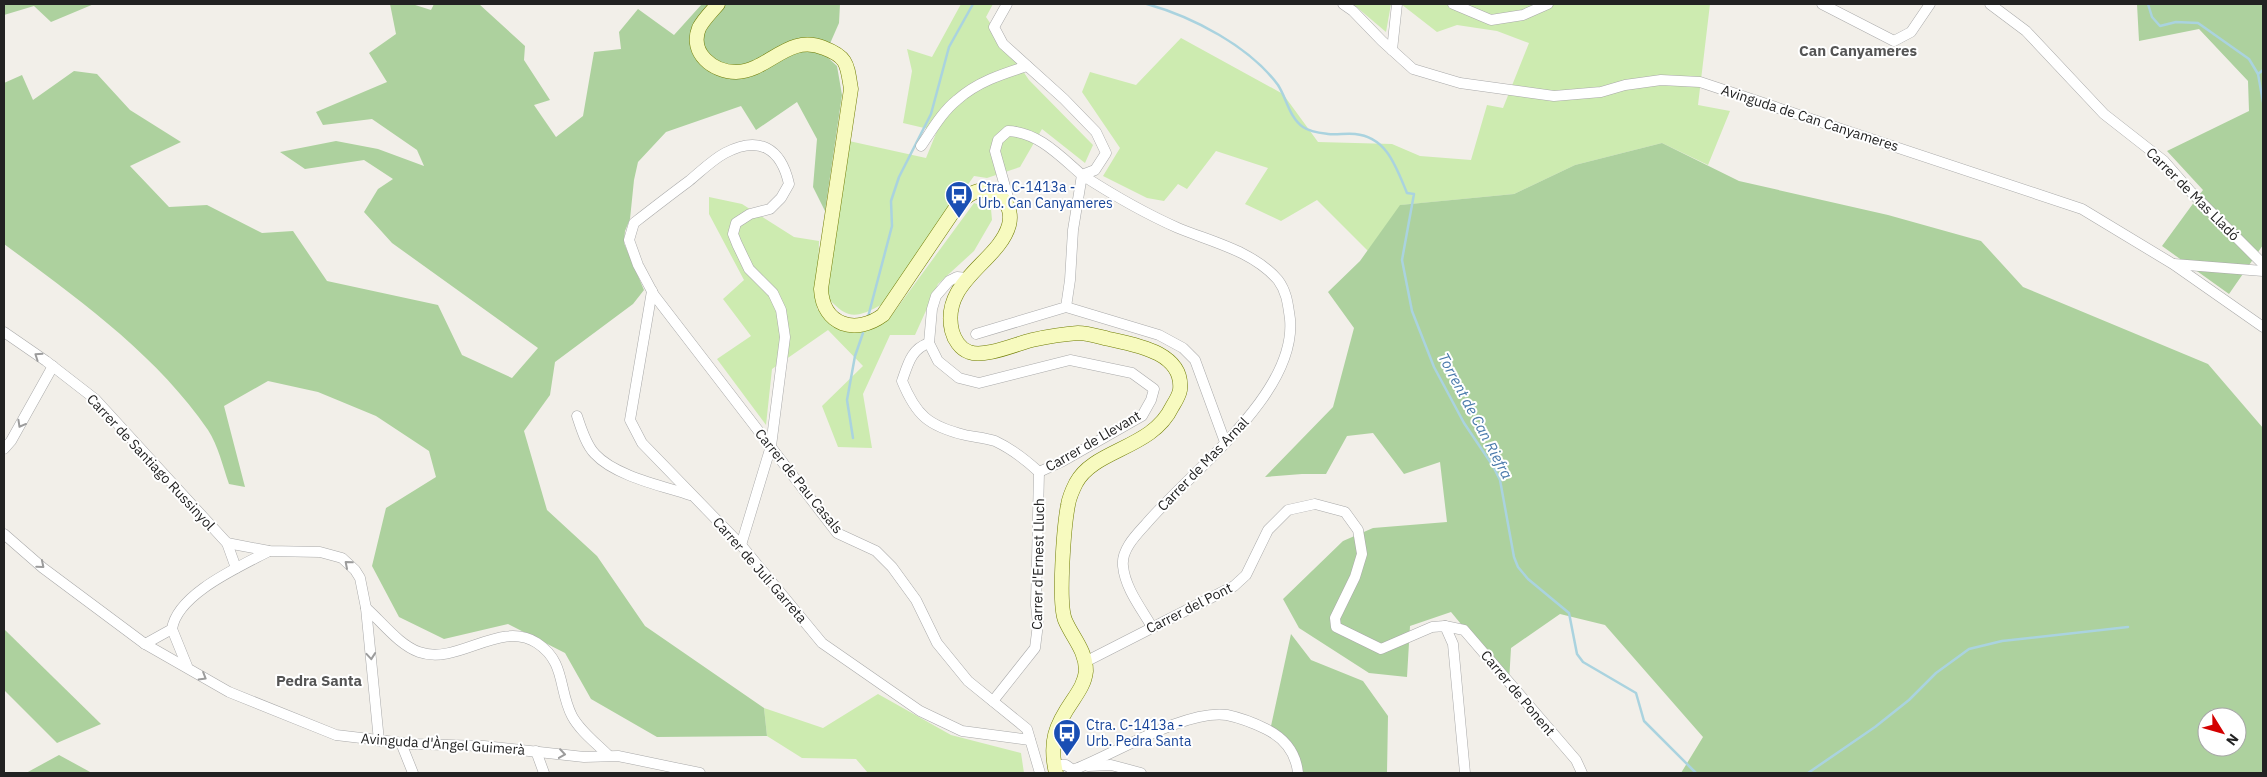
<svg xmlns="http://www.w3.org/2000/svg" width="2267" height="777" font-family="'IBM Plex Sans',sans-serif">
  <rect width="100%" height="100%" fill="#f2efe9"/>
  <g fill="#cdebb0">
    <path d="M961 4H993L986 17 1029 80 1093 145 1085 163 1042 129 1020 167 987 178 974 176 883 304C856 318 849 321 827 297L828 270 849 141 926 158 937 131 903 123 912 71 907 49 932 57Z"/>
    <polygon points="1353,4 1391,4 1386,32"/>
    <polygon points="1401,4 1710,4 1698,105 1730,111 1708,165 1662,143 1575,165 1514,194 1401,205 1368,251 1317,200 1281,221 1245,204 1268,168 1216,151 1187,189 1178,184 1164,201 1147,198 1103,176 1120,148 1082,92 1090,72 1136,85 1181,38 1283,94 1318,142 1392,144 1420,156 1471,160 1487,105 1503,108 1529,43 1497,31 1457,25 1437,32"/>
    <polygon points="709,197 742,204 794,237 819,241 817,309 846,326 889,319 974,203 991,209 992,220 974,251 938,284 915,335 890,335 863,394 872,448 838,447 822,406 863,366 828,330 772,369 766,425 717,359 751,336 723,299 744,280 709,214"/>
    <polygon points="878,694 951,735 1021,753 1024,773 868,773 856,759 802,758 767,736 764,708 823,728"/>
  </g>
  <g fill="#add19e" fill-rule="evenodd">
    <polygon points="4,4 94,4 51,22 34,6 4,15"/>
    <path d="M390 4H412L431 10 434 4H479L525 46 524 60 550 100 534 105 556 137 583 116 594 52 621 49 619 32 638 9 674 35 702 4H840L839 23 825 55 837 66 842 95 825 211 813 187 817 139 797 102 756 130 741 106 666 132 638 162 634 180 630 219 625 231 624 243 644 290 633 304 555 362 550 395 524 431 547 510 597 556 645 626 764 708 767 736 657 737 591 699 565 653 508 624 444 639 399 617 372 566 386 508 436 477 429 451 376 416 318 392 268 381 224 406 245 487 229 484C223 467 218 445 208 430 156 354 77 298 4 244V83L22 75 33 100 74 71 97 74 130 110 181 142 130 166 169 207 207 205 262 233 293 231 327 281 438 305 462 355 512 378 538 348 392 243 364 212 378 189 393 179 364 160 305 169 280 152 336 141 378 149 424 166 417 150 372 119 323 125 316 112 387 82 369 53 396 34Z"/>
    <polygon points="2137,4 2263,4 2263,245 2229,294 2162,246 2203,190 2167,151 2249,111 2248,81 2199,29 2139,41"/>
    <path d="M1662 143 1739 181 1888 215 1981 241 2023 287 2208 364 2263 428V773H1681L1703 737 1605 625 1560 614 1511 648 1509 682 1451 612 1410 626 1407 677 1369 673 1299 628 1283 599 1343 541 1373 528 1447 522 1440 462 1404 474 1373 433 1347 436 1326 474H1302L1265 477 1333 407 1354 328 1328 292 1360 261 1400 205 1514 194 1575 165ZM2207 717H2237V747H2207Z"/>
    <polygon points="4,629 101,724 57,743 4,690"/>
    <polygon points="1291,634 1311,660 1363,681 1388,716 1387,773 1297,773 1297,761 1271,726"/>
    <polygon points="59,755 92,773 26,773"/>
  </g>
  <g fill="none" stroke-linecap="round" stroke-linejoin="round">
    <g stroke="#aad3df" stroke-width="2.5">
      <path d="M1147 4C1193 17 1249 46 1278 85 1287 99 1289 117 1303 127 1310 132 1320 133 1328 134 1337 135 1346 133 1355 134 1387 137 1396 167 1407 193L1414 194 1402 260 1412 311 1434 367 1464 423 1493 466 1500 480 1514 557 1518 567 1528 579 1569 613 1577 654 1583 662 1636 693 1644 721 1696 773"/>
      <polyline points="2148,4 2152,17 2160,26 2176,22 2198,23 2249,59 2258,74 2263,102"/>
      <polyline points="2258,74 2263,70"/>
      <polyline points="868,317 892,226 891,201 899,177 931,114 949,47 973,4"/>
      <polyline points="853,438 847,400 855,356 863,333"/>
      <polyline points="1808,773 1875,727 1909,700 1936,673 1969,649 2002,641 2128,627"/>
    </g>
    <defs>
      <g id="minor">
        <path d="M1007 4 994 27 1003 44 1064 99 1096 132 1106 153 1095 170 1082 175C1060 156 1038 132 1008 131L998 140 995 151 1008 197 1007 204"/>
        <polyline points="1343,4 1353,11 1382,41 1413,69 1460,83 1554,96 1601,92 1625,85 1661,80 1700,82 2082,209 2173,264 2263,327"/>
        <polyline points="1453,4 1491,20 1523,15 1548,4"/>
        <polyline points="1822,4 1894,41 1911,32 1930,4"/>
        <polyline points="1990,4 2026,31 2104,114 2164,161 2191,192 2263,264"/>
        <polyline points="1392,50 1397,4"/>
        <path d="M921 146C932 130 942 112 957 100 977 82 1002 74 1027 66"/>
        <polyline points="2174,264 2263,271"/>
        <polyline points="967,278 957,277 949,281 936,296 932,309 929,343 938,361 959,378 979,383 1070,360 1132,373 1154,389 1151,400 1142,416 1063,461 1039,472"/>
        <polyline points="652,291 630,420 642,443 741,545 822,643 920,711 962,731 1030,740"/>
        <polyline points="1066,307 1159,335 1183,348 1195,360 1225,442"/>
        <polyline points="4,332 46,361 95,399 227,543 236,568"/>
        <path d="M976 334 1066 307 1070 280 1073 230 1082 175C1113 195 1144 213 1178 228 1212 242 1253 251 1278 280 1287 292 1288 305 1290 319 1297 394 1191 471 1146 524 1136 535 1121 550 1123 566 1125 588 1141 608 1152 627"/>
        <path d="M929 343C911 349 908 364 902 381 916 415 928 426 965 435 974 437 986 438 995 441 1012 449 1025 459 1039 472"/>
        <path d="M577 416C581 428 586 445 595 454 615 476 663 486 690 495"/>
        <polyline points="4,449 11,441 53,366"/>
        <polyline points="4,534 43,568 145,644 229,692 336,735 412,744 484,746 584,757 618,756 700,773"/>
        <polyline points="227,543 269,551 320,552 342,558 355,570 360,578 366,608 379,741"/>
        <path d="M741 545 771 446 785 337 781 310 773 293 749 269 737 244 733 234 736 223 750 214 770 209 781 198 789 184C781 148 759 135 725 153 712 160 700 172 689 181 670 195 652 209 634 223L629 240 638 265 654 295 837 533 876 551 892 567 916 600 937 643 968 681 1027 729 1040 773"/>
        <path d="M366 608C382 622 399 645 419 652 458 666 500 619 537 643 566 662 558 689 572 716 580 731 596 743 608 755"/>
        <polyline points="1445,626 1464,630 1576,760 1582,773"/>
        <polyline points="145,644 172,629"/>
        <polyline points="1085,662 1234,586 1246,575 1268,530 1288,510 1315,504 1345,512 1358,530 1362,554 1355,577 1335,618 1336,627 1381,649 1432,627 1445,626 1453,644 1465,773"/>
        <path d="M187 666 172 629C177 594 239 567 269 551"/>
        <polyline points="993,701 1035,648 1038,624 1036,605 1039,472"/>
        <polyline points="401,743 413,773"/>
        <polyline points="536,751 544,773"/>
        <polyline points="1054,765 1066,765 1073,770"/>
        <polyline points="1088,766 1111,765 1141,773"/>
        <path d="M1073 770C1113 755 1185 709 1227 715 1241 718 1254 723 1266 729 1284 738 1296 753 1298 773"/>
      </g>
      <path id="secondary" d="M718 4C712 11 703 20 699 28 689 53 713 72 736 72 769 71 788 33 824 48 848 57 847 65 851 89L821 289C823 326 856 335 883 315L959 203C965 198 970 193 978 191 999 187 1014 206 1009 225 999 262 940 281 952 331 954 339 960 349 969 352 984 358 1016 344 1032 340 1046 337 1063 334 1078 333 1088 333 1100 337 1109 339 1137 345 1184 353 1180 390 1179 396 1175 402 1172 407 1152 449 1094 449 1076 483 1073 489 1069 498 1068 505 1064 526 1058 602 1065 620 1072 637 1086 650 1086 671 1085 682 1079 691 1073 700 1055 726 1049 742 1056 773"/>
    </defs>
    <use href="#minor" stroke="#a9a9a9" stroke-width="11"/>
    <use href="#secondary" stroke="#707d05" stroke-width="15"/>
    <use href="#minor" stroke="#fff" stroke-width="10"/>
    <use href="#secondary" stroke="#f7fabf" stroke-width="14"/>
  </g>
  <defs><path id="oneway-chevron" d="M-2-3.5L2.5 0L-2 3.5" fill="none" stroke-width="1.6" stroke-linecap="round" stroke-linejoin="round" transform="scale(1.25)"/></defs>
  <g stroke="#9c9c9c">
    <use href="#oneway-chevron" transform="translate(38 356) rotate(-146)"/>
    <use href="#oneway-chevron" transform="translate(21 424) rotate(119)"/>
    <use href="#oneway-chevron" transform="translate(348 564) rotate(-139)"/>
    <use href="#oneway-chevron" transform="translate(41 565) rotate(40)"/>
    <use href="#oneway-chevron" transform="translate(371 656) rotate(85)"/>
    <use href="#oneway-chevron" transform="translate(203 677) rotate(31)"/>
    <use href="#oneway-chevron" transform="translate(562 754) rotate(8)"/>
  </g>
  <defs>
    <symbol id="bus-pin" viewBox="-11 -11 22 30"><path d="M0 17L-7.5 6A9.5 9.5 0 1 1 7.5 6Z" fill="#1a4fb4" stroke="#fff"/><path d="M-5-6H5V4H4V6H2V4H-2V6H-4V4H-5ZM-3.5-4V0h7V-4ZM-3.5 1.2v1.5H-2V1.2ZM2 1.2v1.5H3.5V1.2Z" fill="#fff"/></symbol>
  </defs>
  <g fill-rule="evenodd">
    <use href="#bus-pin" x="943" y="179" width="32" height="43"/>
    <use href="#bus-pin" x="1051" y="717" width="32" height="43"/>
  </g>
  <g text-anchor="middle" stroke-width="4" stroke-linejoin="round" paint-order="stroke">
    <g font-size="14" fill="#222" stroke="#fff">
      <text transform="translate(1810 118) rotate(18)" y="5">Avinguda de Can Canyameres</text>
      <text transform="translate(2193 194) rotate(45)" y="5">Carrer de Mas Lladó</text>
      <text transform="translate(1093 441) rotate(-30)" y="5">Carrer de Llevant</text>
      <text transform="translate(151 462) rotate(47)" y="5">Carrer de Santiago Russinyol</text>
      <text transform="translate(1203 464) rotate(-46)" y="5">Carrer de Mas Arnal</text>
      <text transform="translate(799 481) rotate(51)" y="5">Carrer de Pau Casals</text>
      <text transform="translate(1038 564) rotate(-89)" y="5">Carrer d'Ernest Lluch</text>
      <text transform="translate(760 570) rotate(49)" y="5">Carrer de Juli Garreta</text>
      <text transform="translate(1189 608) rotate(-27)" y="5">Carrer del Pont</text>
      <text transform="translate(1518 693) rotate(50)" y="5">Carrer de Ponent</text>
      <text transform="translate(443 744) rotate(4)" y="5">Avinguda d'Àngel Guimerà</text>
    </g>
    <g font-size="14" fill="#164399" stroke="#fff" text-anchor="start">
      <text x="978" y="192">Ctra. C-1413a -<tspan x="978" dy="16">Urb. Can Canyameres</tspan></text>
      <text x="1086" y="730">Ctra. C-1413a -<tspan x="1086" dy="16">Urb. Pedra Santa</tspan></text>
    </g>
    <g font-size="15" font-weight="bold" fill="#555" stroke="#fff">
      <text x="1858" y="56">Can Canyameres</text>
      <text x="319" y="686">Pedra Santa</text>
    </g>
    <g font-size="15" font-style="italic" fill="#4a7aab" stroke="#fff">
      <text transform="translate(1475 416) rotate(62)" y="5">Torrent de Can Riefra</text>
    </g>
  </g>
  <rect width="2267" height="777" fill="none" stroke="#222222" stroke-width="10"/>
  <g transform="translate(2222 732) rotate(127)"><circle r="24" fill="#ffffff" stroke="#a7a7a7"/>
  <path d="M0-4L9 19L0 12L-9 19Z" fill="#d40000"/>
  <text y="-8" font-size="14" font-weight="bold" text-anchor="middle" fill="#222222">N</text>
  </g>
</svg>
